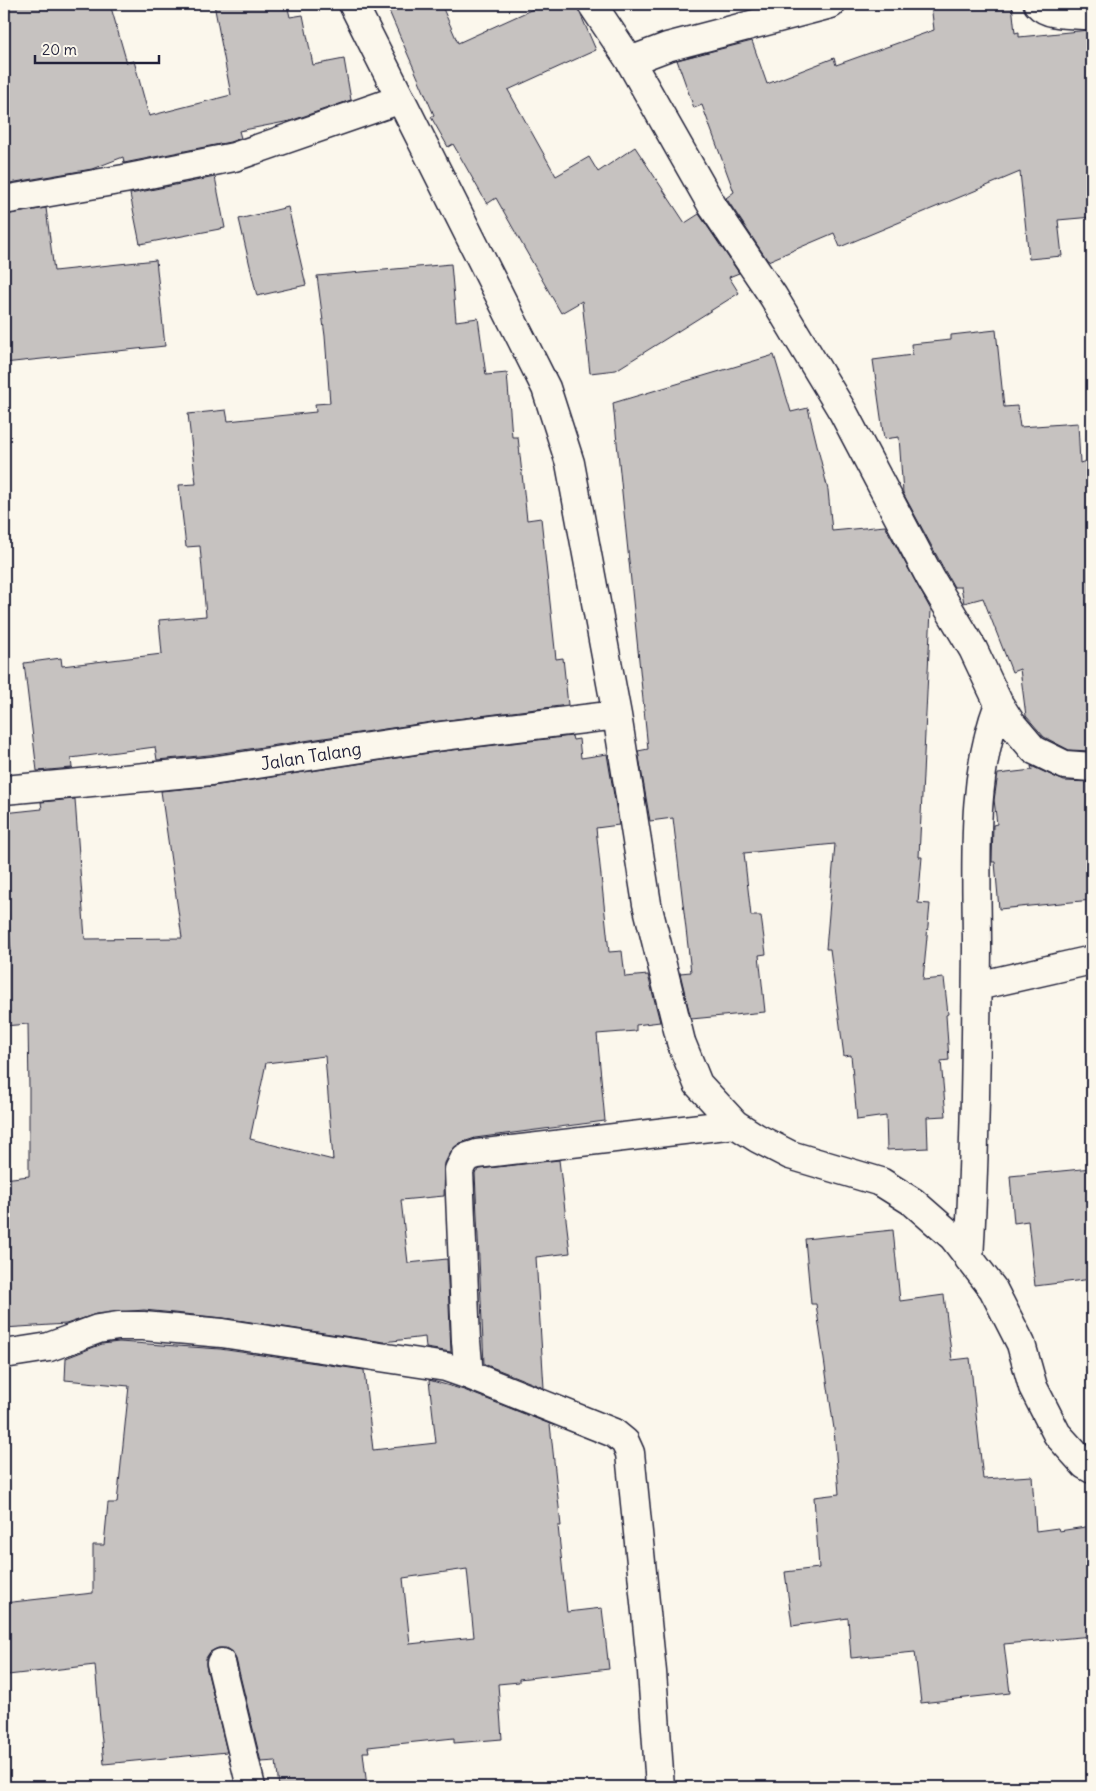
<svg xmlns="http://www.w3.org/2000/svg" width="1096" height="1791" font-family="Delius,sans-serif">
<rect width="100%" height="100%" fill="#fbf7ec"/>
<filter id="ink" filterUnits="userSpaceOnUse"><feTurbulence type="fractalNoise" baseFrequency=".02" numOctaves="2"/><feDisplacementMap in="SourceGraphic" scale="10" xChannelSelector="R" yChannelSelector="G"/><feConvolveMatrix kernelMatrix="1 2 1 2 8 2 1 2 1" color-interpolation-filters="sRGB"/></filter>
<g filter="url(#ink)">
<path fill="#c6c2c0" stroke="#22223b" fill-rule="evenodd" d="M 4,4 L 110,4 L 127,63 L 134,61 L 149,116 L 231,95 L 214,4 L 287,4 L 290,17 L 303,15 L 313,65 L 344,59 L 351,100 L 290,121 L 239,131 L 241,138 L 230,142 L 124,163 L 123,157 L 92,169 L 4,184 Z
M 386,4 L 441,4 L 458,43 L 544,4 L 576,4 L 596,50 L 508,90 L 556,176 L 589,157 L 598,172 L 635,147 L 685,223 L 699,214 L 739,273 L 729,277 L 739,293 L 616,370 L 590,373 L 582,301 L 561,313 L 496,198 L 487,204 L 453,144 L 448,147 L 431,117 L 434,115 Z
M 931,4 L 1012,4 L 1015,33 L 1019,32 L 1019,37 L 1089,30 L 1092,63 L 1092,217 L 1058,220 L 1062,256 L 1029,259 L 1020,172 L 840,247 L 834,233 L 768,261 L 726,198 L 734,192 L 702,105 L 694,108 L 677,60 L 752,41 L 767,84 L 834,58 L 836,65 L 934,30 Z
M 215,177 L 225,228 L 140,244 L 130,194 Z
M 288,207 L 306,285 L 257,296 L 239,219 Z
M 46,208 L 54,271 L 156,260 L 165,346 L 4,363 L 4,215 Z
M 451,264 L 456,321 L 478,318 L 486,375 L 507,373 L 512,437 L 518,437 L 527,520 L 541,518 L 556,659 L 563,658 L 568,705 L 432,722 L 209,755 L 157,760 L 155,747 L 71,758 L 72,768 L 37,771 L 24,663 L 61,658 L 62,666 L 162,654 L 159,620 L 206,616 L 200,546 L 186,547 L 179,485 L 196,484 L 188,414 L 226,410 L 228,421 L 316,412 L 315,404 L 330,403 L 325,336 L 317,276 Z
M 996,330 L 1004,407 L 1017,406 L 1020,427 L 1078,423 L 1080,463 L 1092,459 L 1092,751 L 1069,750 L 1044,737 L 1026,716 L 1020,669 L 1012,672 L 983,598 L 964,603 L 961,587 L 954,587 L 945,571 L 903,493 L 899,437 L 884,439 L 873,360 L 912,355 L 911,344 L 951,340 L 951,335 Z
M 774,355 L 791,412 L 808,408 L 828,490 L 832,531 L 885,526 L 931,610 L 919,857 L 922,857 L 918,903 L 930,904 L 923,980 L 944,978 L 948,1014 L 946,1015 L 949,1060 L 941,1061 L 946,1116 L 927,1117 L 928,1148 L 887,1150 L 886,1116 L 857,1120 L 851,1055 L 844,1056 L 830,949 L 826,949 L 835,844 L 744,853 L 751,916 L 761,916 L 766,954 L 759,955 L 765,1012 L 691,1019 L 680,973 L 691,972 L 673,818 L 650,821 L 638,751 L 648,749 L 613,403 Z
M 572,736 L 573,740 L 579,739 L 581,758 L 607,754 L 619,825 L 596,828 L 609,952 L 622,951 L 625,977 L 648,975 L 660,1022 L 636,1025 L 636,1031 L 597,1034 L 605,1121 L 475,1138 L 460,1143 L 451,1151 L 445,1163 L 444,1196 L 401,1200 L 408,1263 L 447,1259 L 451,1352 L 426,1348 L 425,1337 L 384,1342 L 224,1318 L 144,1310 L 96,1314 L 66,1324 L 4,1328 L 4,1179 L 29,1176 L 29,1089 L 28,1024 L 4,1026 L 4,952 L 11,951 L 4,872 L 4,813 L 42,809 L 41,802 L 75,799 L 85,939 L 182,938 L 161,791 L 213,786 L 436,752 ZM 325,1056 L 333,1160 L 250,1139 L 266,1063 Z
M 1031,766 L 1064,781 L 1092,782 L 1092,900 L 999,909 L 995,862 L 992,862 L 993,825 L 997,824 L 994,800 L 998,774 L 1032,770 Z
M 559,1160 L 570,1253 L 536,1257 L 544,1388 L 484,1364 L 475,1173 L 480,1169 Z
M 1092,1168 L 1092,1279 L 1035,1286 L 1028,1221 L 1014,1223 L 1010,1176 Z
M 893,1230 L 900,1301 L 944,1295 L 952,1360 L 970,1358 L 983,1479 L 1032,1476 L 1036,1531 L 1058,1528 L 1059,1531 L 1092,1526 L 1092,1585 L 1089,1586 L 1092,1636 L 1004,1644 L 1010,1693 L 921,1703 L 915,1652 L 851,1658 L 848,1618 L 792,1626 L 785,1572 L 819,1568 L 814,1497 L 839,1494 L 834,1429 L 816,1304 L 811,1304 L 805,1239 Z
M 119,1342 L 220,1349 L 364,1370 L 373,1450 L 436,1443 L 429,1380 L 464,1390 L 550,1424 L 561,1526 L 558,1526 L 567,1612 L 602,1608 L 609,1669 L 519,1679 L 519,1682 L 498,1684 L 502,1739 L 454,1743 L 454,1738 L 368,1747 L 369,1752 L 363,1752 L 367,1787 L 279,1787 L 276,1761 L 261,1762 L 236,1659 L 232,1652 L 226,1648 L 218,1648 L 210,1652 L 206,1658 L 206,1666 L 227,1752 L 104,1764 L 95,1665 L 8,1675 L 4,1638 L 4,1603 L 93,1593 L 93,1545 L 104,1545 L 108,1503 L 117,1503 L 129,1386 L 65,1380 L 66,1358 L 102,1344 ZM 467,1569 L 474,1637 L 410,1644 L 403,1578 Z"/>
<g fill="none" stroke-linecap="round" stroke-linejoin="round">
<g stroke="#22223b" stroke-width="31">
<path id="minor" d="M 353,4 L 546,388 L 570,463 L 617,715 L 647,904 L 681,1042 L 698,1084 L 735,1124 L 757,1138 L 790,1155 L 881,1182 L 913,1202 L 953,1237 L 993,1289 L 1021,1344 L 1033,1387 L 1057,1434 L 1085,1465 L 1092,1469
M 592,4 L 630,61 L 713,207 L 773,296 L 843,412 L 931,579 L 973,649 L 999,704 L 1011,723 L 1034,750 L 1065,765 L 1092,767
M 1038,4 C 1048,16 1073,14 1088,15
M 630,61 L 667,47 L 831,4
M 4,200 L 124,179 L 234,157 L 401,99
M 4,790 L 211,771 L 434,737 L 617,715
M 977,986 L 1092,960
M 969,1259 C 975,1155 976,1052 977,948 C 977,867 970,780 999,704
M 4,1354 L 49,1347 L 98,1329 L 118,1326 L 143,1326 L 222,1333 L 446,1367 L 469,1375 L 466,1341 L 459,1170 L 465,1158 L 477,1154 L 735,1124
M 469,1375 L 614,1433 L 625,1442 L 630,1453 L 652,1672 L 660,1787
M 221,1663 L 251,1787"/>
</g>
<use href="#minor" stroke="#fbf7ec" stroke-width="28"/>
</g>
</g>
<g text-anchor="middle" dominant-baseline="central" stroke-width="5" stroke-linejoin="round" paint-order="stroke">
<g font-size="18" fill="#22223b" stroke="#fbf7ec">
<text transform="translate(311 756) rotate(-9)">Jalan Talang</text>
</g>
</g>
<rect width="1096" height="1791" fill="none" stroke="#fbf7ec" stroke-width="20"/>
<rect x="10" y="10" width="1076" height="1771" fill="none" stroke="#22223b" stroke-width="2" filter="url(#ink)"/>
<path d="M35 55v8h124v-8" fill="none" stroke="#22223b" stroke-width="2.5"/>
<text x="42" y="55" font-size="15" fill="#22223b" stroke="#fbf7ec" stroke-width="4" paint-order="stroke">20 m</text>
</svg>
